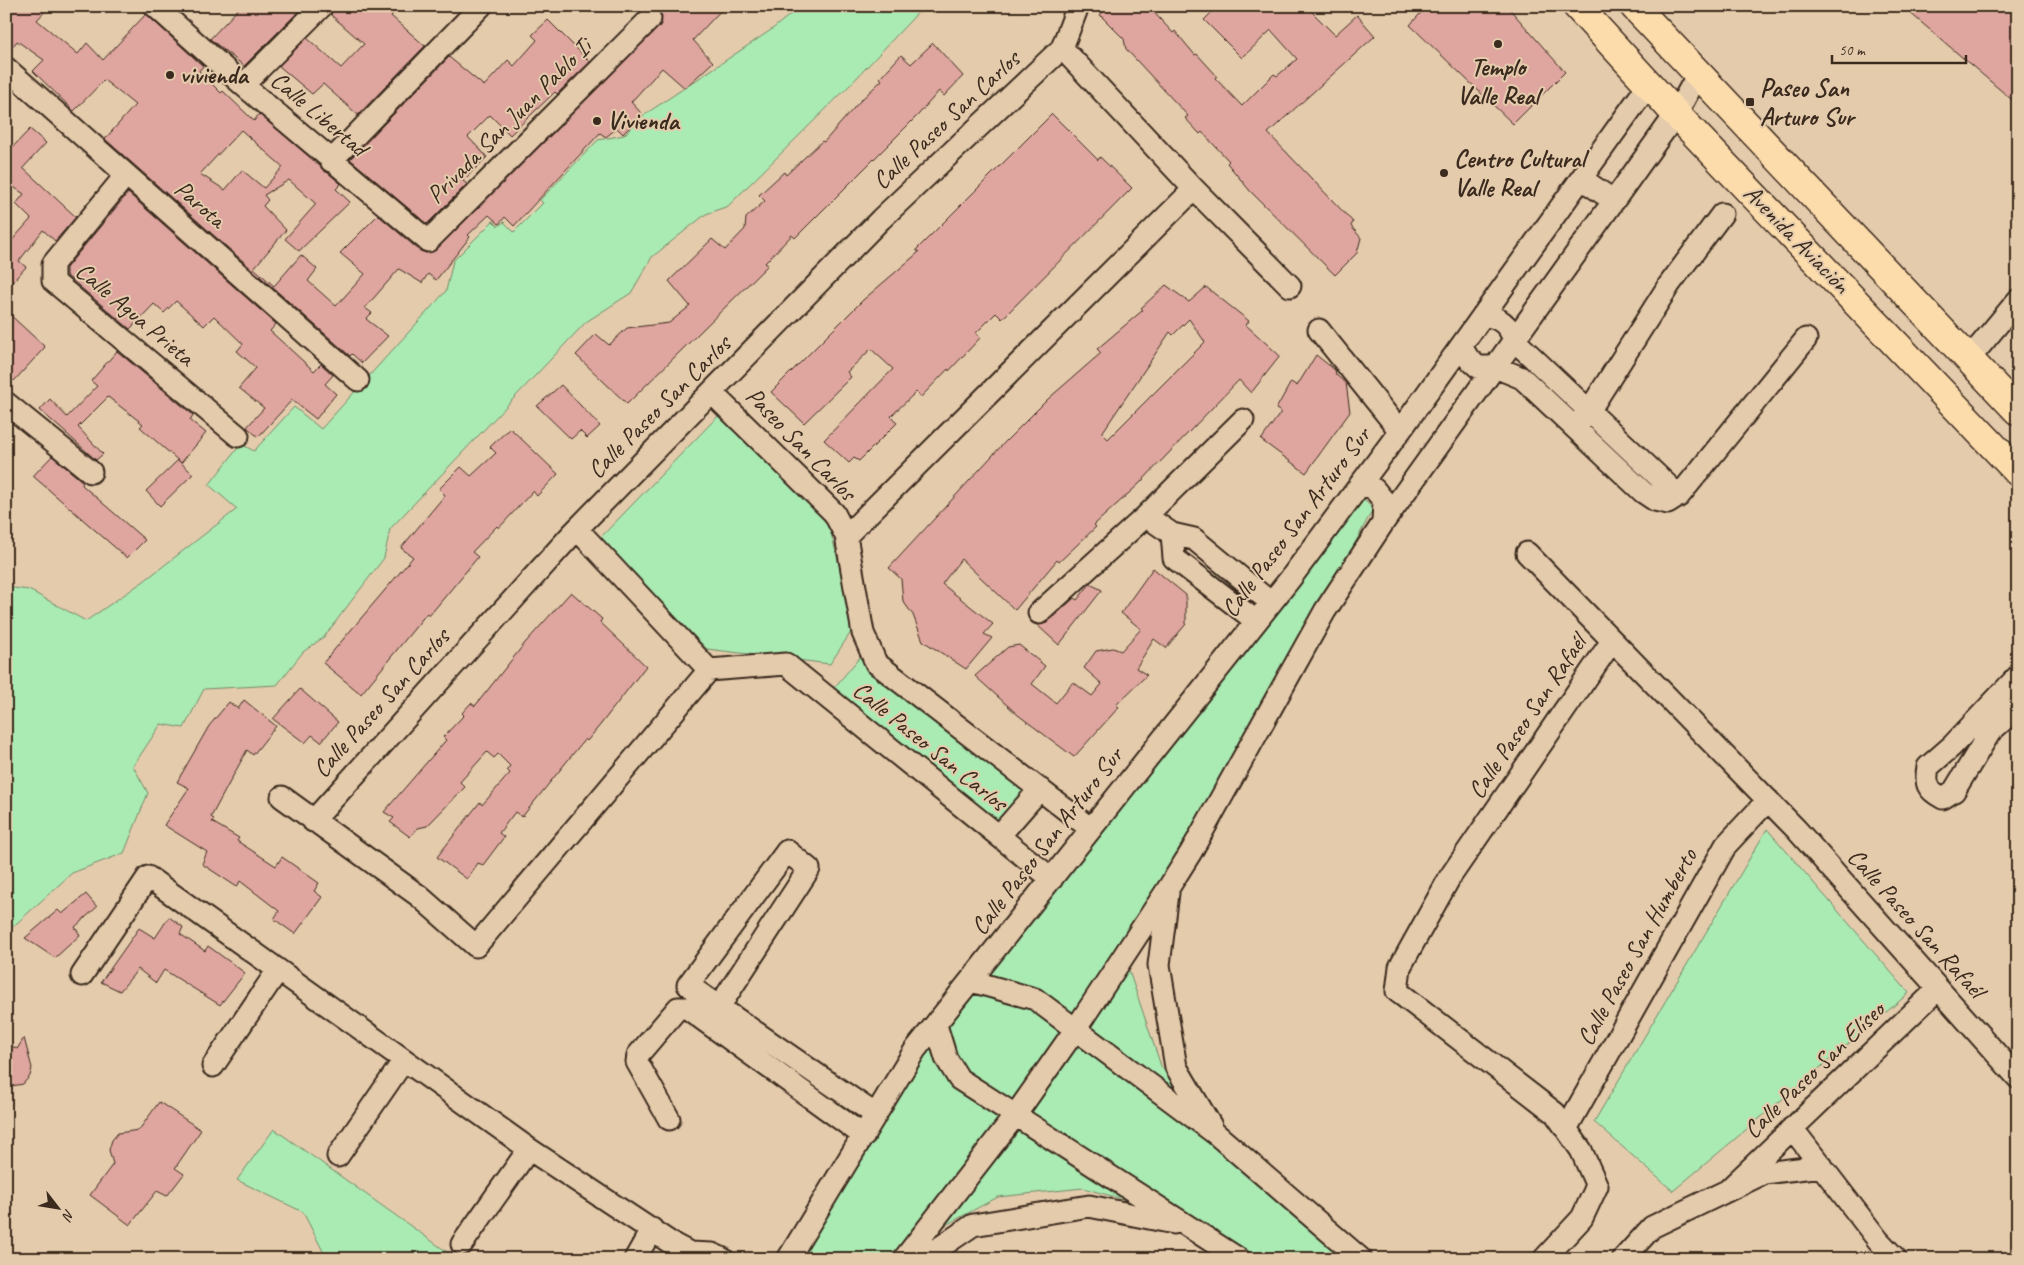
<svg xmlns="http://www.w3.org/2000/svg" width="2024" height="1265" font-family="Caveat,sans-serif">
<rect width="100%" height="100%" fill="#e4cbac"/>
<filter id="ink" filterUnits="userSpaceOnUse"><feTurbulence type="fractalNoise" baseFrequency=".02" numOctaves="2"/><feDisplacementMap in="SourceGraphic" scale="10" xChannelSelector="R" yChannelSelector="G"/><feConvolveMatrix kernelMatrix="1 2 1 2 8 2 1 2 1" color-interpolation-filters="sRGB"/></filter>
<g filter="url(#ink)">
<path fill="#aaeab3" stroke="#728a68" d="M 801,6 L 924,6 L 850,85 L 728,206 L 706,214 L 652,257 L 631,293 L 586,322 L 390,529 L 384,558 L 324,637 L 303,652 L 277,685 L 204,689 L 184,728 L 161,724 L 133,766 L 148,793 L 124,853 L 72,873 L 6,933 L 6,587 L 29,590 L 86,621 L 144,581 L 237,509 L 209,485 L 241,444 L 254,451 L 294,407 L 321,429 L 446,291 L 453,261 L 493,221 L 498,226 L 504,222 L 514,232 L 543,203 L 540,200 L 598,140 L 624,135 L 644,115 L 771,30 Z
M 720,414 L 825,510 L 855,626 L 830,664 L 707,649 L 599,539 Z
M 1359,493 L 1373,509 L 1314,620 L 1122,950 L 1161,1066 L 1216,1142 L 1354,1259 L 1248,1259 L 1180,1215 L 1083,1188 L 998,1197 L 882,1259 L 793,1259 L 882,1116 L 945,1027 Z
M 867,649 L 1036,791 L 1000,832 L 833,689 Z
M 1767,829 L 1909,993 L 1673,1191 L 1594,1122 Z
M 274,1129 L 457,1259 L 327,1259 L 303,1212 L 237,1180 Z"/>
<path fill="#dfa59f" stroke="#3b2a1e" fill-rule="evenodd" d="M 6,6 L 50,6 L 37,20 L 78,54 L 87,43 L 103,60 L 146,14 L 203,66 L 199,71 L 221,93 L 223,91 L 254,121 L 259,114 L 341,184 L 336,189 L 350,202 L 299,251 L 285,239 L 316,204 L 289,180 L 264,195 L 268,200 L 263,206 L 286,230 L 254,268 L 274,286 L 301,255 L 317,269 L 308,281 L 336,306 L 365,274 L 340,253 L 378,215 L 420,251 L 426,253 L 436,250 L 659,27 L 662,16 L 658,10 L 647,7 L 638,13 L 630,6 L 725,6 L 693,40 L 713,62 L 685,88 L 662,68 L 631,102 L 642,114 L 623,134 L 617,128 L 606,137 L 600,133 L 514,226 L 505,217 L 499,224 L 489,215 L 468,235 L 470,237 L 436,280 L 428,274 L 422,283 L 399,269 L 365,308 L 372,313 L 366,319 L 388,336 L 362,363 L 352,354 L 350,356 L 105,139 L 135,105 L 104,80 L 74,111 L 33,71 L 44,60 L 17,41 L 6,55 ZM 241,130 L 283,167 L 264,188 L 242,170 L 225,190 L 200,174 Z
M 241,6 L 304,6 L 244,66 L 210,39 Z
M 334,6 L 401,6 L 391,16 L 425,46 L 358,115 L 323,84 L 312,94 L 279,66 L 307,38 L 341,68 L 364,44 L 331,15 Z
M 1109,6 L 1148,6 L 1173,33 L 1175,31 L 1195,55 L 1197,54 L 1217,76 L 1215,78 L 1242,106 L 1274,74 L 1277,76 L 1297,59 L 1271,30 L 1242,58 L 1204,20 L 1218,6 L 1306,6 L 1335,35 L 1357,15 L 1375,36 L 1268,133 L 1353,222 L 1351,226 L 1361,238 L 1357,253 L 1335,275 L 1250,191 L 1227,163 L 1229,161 L 1202,132 L 1200,134 L 1185,118 L 1188,116 L 1126,49 L 1124,39 L 1100,15 Z
M 1427,6 L 1507,6 L 1565,72 L 1513,124 L 1410,25 Z
M 1902,6 L 2018,6 L 2018,105 Z
M 548,20 L 590,62 L 557,94 L 555,92 L 510,135 L 490,115 L 468,137 L 487,157 L 463,181 L 467,184 L 427,224 L 350,159 L 449,57 L 484,86 L 508,60 L 514,66 L 537,40 L 532,35 Z
M 933,43 L 963,76 L 944,96 L 939,91 L 918,115 L 795,238 L 792,235 L 765,263 L 768,265 L 627,404 L 576,355 L 596,334 L 609,345 L 627,328 L 669,323 L 690,306 L 669,281 L 712,239 L 725,250 L 745,229 L 746,218 L 749,215 L 765,201 L 759,195 L 784,172 L 786,175 L 822,141 L 824,142 L 860,101 L 882,80 L 880,78 L 901,55 L 911,64 Z
M 1052,114 L 1098,160 L 1100,157 L 1132,188 L 1002,319 L 996,313 L 976,333 L 980,338 L 949,371 L 948,369 L 921,397 L 916,392 L 891,416 L 897,423 L 859,461 L 854,458 L 849,463 L 824,440 L 893,369 L 871,349 L 847,372 L 851,377 L 804,423 L 771,392 L 863,300 L 919,252 L 916,250 Z
M 30,129 L 46,143 L 23,168 L 76,217 L 55,241 L 43,230 L 19,261 L 26,267 L 6,289 L 6,247 L 31,219 L 16,204 L 24,194 L 6,182 L 6,154 Z
M 128,193 L 276,324 L 270,331 L 314,371 L 321,364 L 333,375 L 325,384 L 336,394 L 316,419 L 292,400 L 258,437 L 247,427 L 264,408 L 239,388 L 256,368 L 237,351 L 243,344 L 214,316 L 204,326 L 176,301 L 164,313 L 154,304 L 130,329 L 66,275 L 66,268 Z
M 1166,285 L 1189,302 L 1206,287 L 1249,321 L 1246,325 L 1280,356 L 1251,393 L 1239,380 L 1139,484 L 1094,525 L 1096,527 L 1059,562 L 1057,560 L 1015,610 L 961,559 L 942,584 L 993,624 L 984,634 L 992,638 L 966,669 L 923,641 L 913,615 L 903,601 L 901,579 L 889,568 L 1004,443 L 1048,399 L 1101,353 L 1097,349 L 1143,310 L 1141,308 ZM 1189,319 L 1205,342 L 1108,439 L 1102,433 L 1170,332 L 1173,335 Z
M 6,311 L 45,347 L 14,381 L 6,374 Z
M 117,351 L 193,415 L 190,420 L 206,433 L 181,463 L 140,427 L 143,424 L 108,397 L 78,427 L 103,454 L 96,460 L 40,410 L 50,399 L 67,417 L 97,386 L 91,381 Z
M 1316,355 L 1335,370 L 1336,375 L 1346,383 L 1350,412 L 1306,473 L 1261,440 L 1281,412 L 1276,409 L 1291,382 L 1297,386 Z
M 561,385 L 600,426 L 587,438 L 580,431 L 571,439 L 537,406 Z
M 510,428 L 558,474 L 537,496 L 533,491 L 499,528 L 497,526 L 472,552 L 478,557 L 429,616 L 427,613 L 361,694 L 323,663 L 413,557 L 401,548 L 445,495 L 439,489 L 461,467 L 471,476 L 496,453 L 490,447 Z
M 52,456 L 83,482 L 82,485 L 145,540 L 127,558 L 33,476 Z
M 178,460 L 193,474 L 160,506 L 146,491 Z
M 1153,568 L 1186,595 L 1186,624 L 1166,648 L 1154,639 L 1136,668 L 1147,675 L 1116,705 L 1119,707 L 1074,757 L 1018,715 L 975,676 L 1008,647 L 1019,645 L 1045,666 L 1032,684 L 1056,703 L 1073,682 L 1092,696 L 1102,684 L 1084,668 L 1096,651 L 1113,648 L 1121,651 L 1141,629 L 1121,613 Z
M 1090,584 L 1102,590 L 1059,645 L 1037,625 L 1047,623 L 1074,598 L 1077,600 Z
M 571,592 L 602,619 L 600,622 L 646,666 L 601,724 L 587,741 L 585,739 L 522,817 L 515,812 L 499,833 L 504,837 L 483,865 L 478,863 L 467,879 L 437,857 L 480,802 L 482,805 L 510,773 L 507,770 L 510,766 L 498,754 L 494,758 L 487,752 L 460,782 L 465,787 L 427,826 L 418,828 L 410,837 L 390,822 L 394,818 L 384,812 L 446,740 L 443,737 L 464,715 L 462,713 L 471,703 L 475,706 L 525,643 Z
M 300,689 L 338,722 L 321,742 L 312,735 L 305,743 L 273,719 Z
M 244,700 L 276,726 L 253,755 L 247,750 L 211,817 L 214,819 L 212,822 L 239,838 L 237,841 L 276,866 L 282,857 L 319,883 L 314,891 L 322,897 L 295,934 L 274,919 L 279,911 L 240,881 L 237,887 L 202,864 L 207,852 L 164,825 L 189,788 L 177,782 L 209,726 L 229,702 L 238,709 Z
M 86,894 L 97,907 L 75,927 L 80,935 L 55,958 L 25,938 L 58,910 L 62,914 Z
M 169,917 L 183,927 L 180,934 L 205,951 L 208,946 L 245,973 L 220,1005 L 164,970 L 156,983 L 138,969 L 120,991 L 101,982 L 139,928 L 155,938 Z
M 24,1038 L 32,1068 L 30,1076 L 23,1084 L 6,1087 L 6,1052 L 12,1046 L 17,1049 Z
M 159,1102 L 201,1130 L 175,1168 L 184,1174 L 167,1196 L 157,1191 L 130,1225 L 90,1195 L 113,1164 L 109,1150 L 112,1140 L 118,1133 L 139,1130 Z"/>
<g fill="none" stroke-linecap="round" stroke-linejoin="round">
<g stroke="#3b2a1e" stroke-width="25">
<path id="minor" d="M 155,6 L 243,85 L 428,241 L 650,19
M 1062,48 L 1194,189 L 1290,286
M 6,68 L 358,380
M 243,85 L 322,6
M 331,161 L 481,6
M 126,175 L 53,264 L 53,281 L 238,436
M 1582,179 L 1614,201
M 1483,315 C 1500,317 1509,325 1514,340 L 1679,496
M 1319,330 L 1400,431
M 1461,346 L 1468,358 L 1478,367 L 1495,367 L 1522,378 L 1643,492 L 1655,500 L 1668,503 L 1679,496 L 1806,339
M 1969,359 L 2018,300
M 712,393 L 834,513 L 846,536 L 863,633 L 876,663 L 1091,829
M 6,403 L 91,472
M 1580,422 L 1589,411 L 1669,285 L 1722,214
M 1361,483 L 1374,489 L 1384,501 L 1383,523
M 1146,516 L 1172,534 L 1194,539 L 1270,602
M 577,529 L 709,670
M 1172,534 L 1174,558 L 1256,621
M 846,536 L 1194,189
M 1527,553 L 1796,829 L 2018,1078
M 1039,613 L 1146,516 L 1243,420
M 2018,676 L 1952,746 L 1928,767 C 1925,784 1927,790 1943,798 L 1954,791 L 1990,732 L 2018,707
M 282,797 L 419,896 L 476,946 L 709,670 L 786,664 L 1052,879
M 313,821 L 574,532 L 881,219 L 1062,48 L 1078,6
M 999,836 L 1040,789
M 1168,893 L 1159,965 L 1176,1067 L 1211,1126
M 82,975 L 148,877 L 529,1149 L 671,1243 L 690,1253 L 712,1254 L 723,1259
M 971,981 L 1035,999 L 1216,1134 L 1361,1259
M 719,1007 L 809,869 L 787,851 L 688,985 C 750,1029 813,1072 876,1115
M 936,1025 L 946,1058 L 959,1079 L 1239,1259
M 213,1066 L 278,970
M 669,1119 L 637,1062 L 638,1055 L 678,1008 L 687,1008 L 864,1136
M 1792,1128 L 1878,1240 L 1896,1259
M 1566,1129 L 1726,845 L 1768,800
M 338,1156 L 404,1060
M 1727,1191 L 1938,989
M 462,1244 L 529,1149
M 635,1259 L 652,1229
M 788,1259 L 915,1050 L 1290,579 L 1400,431 L 1649,84
M 904,1259 L 1014,1117 L 1075,1030 L 1169,887 L 1191,852 L 1325,611 L 1383,523 L 1676,114 L 1698,74
M 923,1259 L 973,1225 L 1089,1206 L 1174,1223
M 1544,1259 L 1582,1218 L 1597,1186 L 1581,1150 L 1555,1113 L 1397,991 L 1400,967 L 1450,877 L 1612,641
M 1623,1259 L 1652,1227 L 1764,1173 L 1822,1166"/>
</g>
<g stroke="#3b2a1e" stroke-width="31">
<path id="major" d="M 1577,6 L 1676,114 L 2018,472
M 1634,6 L 2018,411"/>
</g>
<use href="#minor" stroke="#e4cbac" stroke-width="21"/>
<use href="#major" stroke="#fddcac" stroke-width="28"/>
</g>
</g>
<g fill="#3b2a1e" stroke="#e4cbac" stroke-width="2">
<circle cx="1498" cy="44" r="5"/>
<circle cx="170" cy="75" r="5"/>
<rect x="1745" y="97" width="10" height="10" rx="2.5"/>
<circle cx="597" cy="121" r="5"/>
<circle cx="1444" cy="173" r="5"/>
</g>
<g text-anchor="middle" dominant-baseline="central" stroke-width="4" stroke-linejoin="round" paint-order="stroke">
<g font-size="25" font-weight="bold" fill="#3b2a1e" stroke="#e4cbac" text-anchor="start">
<text x="1498" y="67" text-anchor="middle">Templo<tspan x="1498" dy="29">Valle Real</tspan></text>
<text x="180" y="75">vivienda</text>
<text x="1760" y="88">Paseo San<tspan x="1760" dy="29">Arturo Sur</tspan></text>
<text x="607" y="121">Vivienda</text>
<text x="1454" y="159">Centro Cultural<tspan x="1454" dy="29">Valle Real</tspan></text>
</g>
<g font-size="25" fill="#3b2a1e" stroke="#e4cbac">
<text transform="translate(319 114) rotate(40)">Calle Libertad</text>
<text transform="translate(946 120) rotate(-43)">Calle Paseo San Carlos</text>
<text transform="translate(509 121) rotate(-45)">Privada San Juan Pablo Ii</text>
<text transform="translate(200 204) rotate(41)">Parota</text>
<text transform="translate(1797 239) rotate(46)">Avenida Aviación</text>
<text transform="translate(135 314) rotate(40)">Calle Agua Prieta</text>
<text transform="translate(659 407) rotate(-45)">Calle Paseo San Carlos</text>
<text transform="translate(801 444) rotate(46)">Paseo San Carlos</text>
<text transform="translate(1296 522) rotate(-53)">Calle Paseo San Arturo Sur</text>
<text transform="translate(381 703) rotate(-48)">Calle Paseo San Carlos</text>
<text transform="translate(1527 717) rotate(-56)">Calle Paseo San Rafaél</text>
<text transform="translate(930 746) rotate(39)">Calle Paseo San Carlos</text>
<text transform="translate(1047 841) rotate(-52)">Calle Paseo San Arturo Sur</text>
<text transform="translate(1916 923) rotate(48)">Calle Paseo San Rafaél</text>
<text transform="translate(1637 947) rotate(-61)">Calle Paseo San Humberto</text>
<text transform="translate(1814 1070) rotate(-44)">Calle Paseo San Elíseo</text>
</g>
</g>
<rect width="2024" height="1265" fill="none" stroke="#e4cbac" stroke-width="25"/>
<rect x="12" y="12" width="1999" height="1240" fill="none" stroke="#3b2a1e" stroke-width="2" filter="url(#ink)"/>
<g transform="translate(58 1208) rotate(121)" stroke="#e4cbac" stroke-width="4" paint-order="stroke">
<path d="M0-4L9 19L0 12L-9 19Z" fill="#3b2a1e"/>
<text y="-8" font-size="14" font-weight="bold" text-anchor="middle" fill="#3b2a1e">N</text>
</g>
<path d="M1832 55v8h134v-8" fill="none" stroke="#3b2a1e" stroke-width="2.5"/>
<text x="1839" y="55" font-size="15" fill="#3b2a1e" stroke="#e4cbac" stroke-width="4" paint-order="stroke">50 m</text>
</svg>
